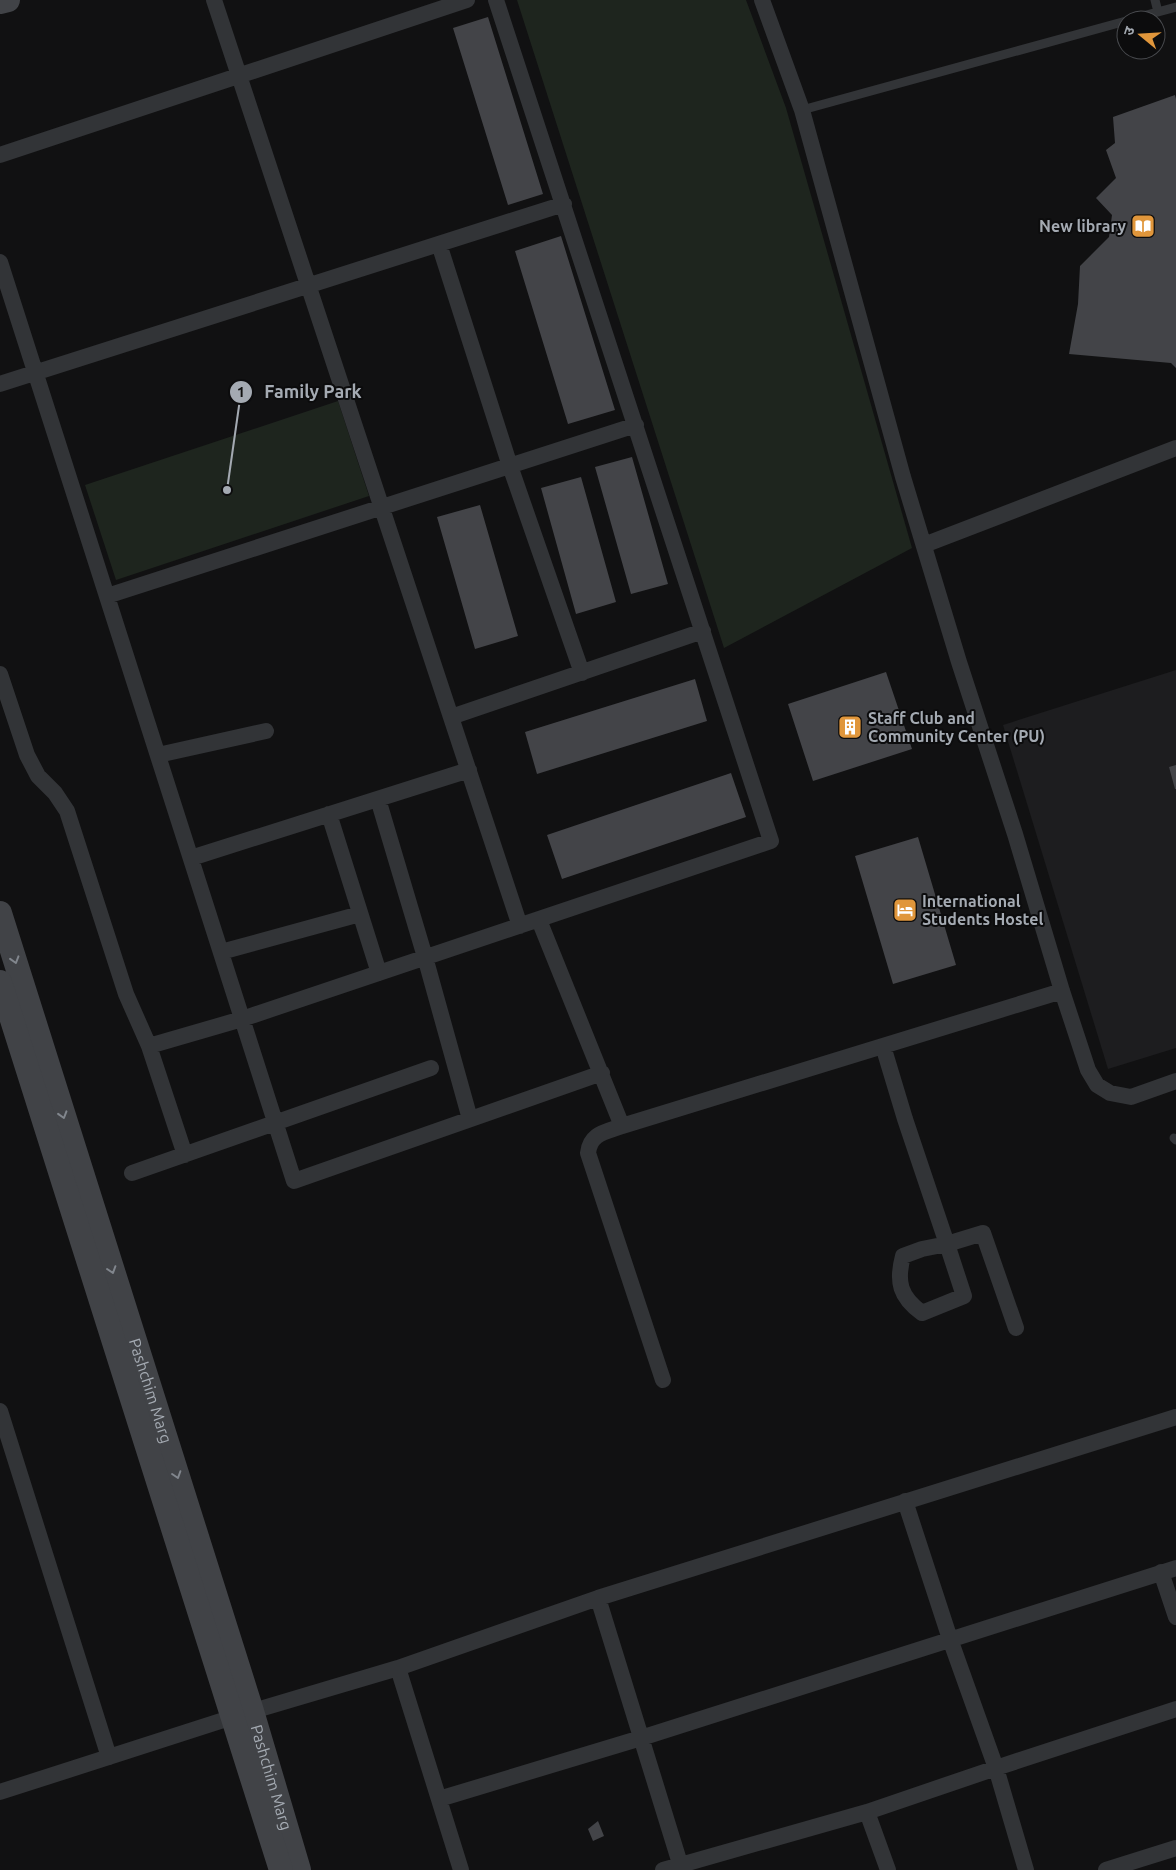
<svg xmlns="http://www.w3.org/2000/svg" width="1176" height="1870" font-family="Ubuntu,'Noto Sans Devanagari',sans-serif">
<rect width="100%" height="100%" fill="#111112"/>
<path fill="#1d1d1f" d="M 1176,670 L 1176,1048 L 1108,1069 L 1003,725 Z"/>
<path fill="#1e251e" d="M 517,0 L 746,0 L 786,108 L 912,548 L 724,648 Z
M 338,401 L 369,496 L 116,580 L 85,485 Z"/>
<path fill="#434448" d="M 488,17 L 543,194 L 508,205 L 453,28 Z
M 1175,95 L 1176,99 L 1176,368 L 1171,363 L 1069,354 L 1078,304 L 1080,266 L 1109,237 L 1112,215 L 1096,198 L 1116,178 L 1106,150 L 1115,143 L 1113,117 Z
M 561,236 L 615,410 L 568,424 L 515,251 Z
M 632,457 L 668,584 L 631,594 L 595,467 Z
M 581,477 L 616,602 L 576,614 L 541,488 Z
M 480,505 L 518,636 L 475,649 L 437,517 Z
M 886,672 L 912,749 L 813,781 L 788,704 Z
M 695,679 L 707,721 L 537,774 L 525,732 Z
M 1176,765 L 1176,789 L 1175,789 L 1169,767 Z
M 731,773 L 746,817 L 562,879 L 547,835 Z
M 918,837 L 956,965 L 893,984 L 855,856 Z
M 598,1821 L 604,1836 L 593,1841 L 588,1829 Z"/>
<g fill="none" stroke-linecap="round" stroke-linejoin="round">
<path stroke="#323437" stroke-width="9" d="M 1155,0 L 1158,12
M 1128,20 L 1176,7
M 802,110 L 1126,21
M 1174,1138 L 1176,1140"/>
<path stroke="#323437" stroke-width="16" d="M 214,0 L 520,926
M 762,0 L 802,110 L 903,477 L 959,662 L 1015,834 L 1062,991 L 1088,1070 L 1097,1085 L 1110,1093 L 1131,1097 L 1176,1081
M 0,155 L 467,0
M 439,244 L 510,466 L 582,673
M 0,262 L 294,1181 L 602,1073
M 0,384 L 564,204
M 924,545 L 1176,448
M 107,596 L 636,425
M 0,674 L 27,755 L 38,776 L 55,793 L 67,811 L 126,994 L 149,1046 L 185,1155
M 451,717 L 703,631
M 158,755 L 266,731
M 378,799 L 425,957 L 470,1119
M 329,814 L 379,973
M 191,858 L 469,770
M 539,920 L 622,1126 L 1062,991
M 221,952 L 360,914
M 149,1046 L 242,1019 L 771,841 L 496,0
M 883,1046 L 905,1119 L 947,1244 L 983,1233 L 1016,1328
M 622,1126 C 606,1132 590,1133 588,1153 L 663,1380
M 132,1173 L 431,1068
M 947,1244 L 964,1296 L 922,1313 C 900,1297 896,1282 903,1256 L 922,1249 Z
M 0,1411 L 109,1757
M 905,1501 L 950,1639 L 996,1768 L 1026,1870
M 1161,1572 L 1176,1617
M 598,1598 L 682,1870
M 398,1668 L 461,1870
M 0,1792 L 233,1717 L 398,1668 L 598,1598 L 1176,1417
M 439,1799 L 641,1738 L 1176,1568
M 867,1812 L 888,1870
M 663,1870 L 867,1812 L 996,1768 L 1176,1709
M 1106,1870 L 1176,1848"/>
<g stroke="#414347" stroke-width="24">
<path d="M 0,2 L 8,0"/>
<path id="s1" d="M 0,913 L 252,1711 L 299,1870"/>
<path d="M 0,982 L 281,1870"/>
</g>
</g>
<defs><path id="oneway-chevron" d="M-2-3.5L2.5 0L-2 3.5" fill="none" stroke-width="1.6" stroke-linecap="round" stroke-linejoin="round" transform="scale(1.25)"/></defs>
<g stroke="#81868d">
<use href="#oneway-chevron" transform="translate(15 960) rotate(73)"/>
<use href="#oneway-chevron" transform="translate(63 1115) rotate(73)"/>
<use href="#oneway-chevron" transform="translate(112 1270) rotate(72)"/>
<use href="#oneway-chevron" transform="translate(177 1475) rotate(72)"/>
</g>
<defs>
<g id="library-square" transform="scale(1.25)"><rect x="-9" y="-9" width="18" height="18" rx="4" fill="#e0963b" stroke="#0c0c0d"/><path d="M-6-4Q-3-5.5-.7-3.5V5Q-3 3-6 4ZM6-4Q3-5.5 .7-3.5V5Q3 3 6 4Z" fill="#fff"/></g>
<g id="building-square" transform="scale(1.25)"><rect x="-9" y="-9" width="18" height="18" rx="4" fill="#e0963b" stroke="#0c0c0d"/><path d="M-4-6H4V6H1V3H-1V6H-4ZM-2.5-4.3h1.7v1.8h-1.7ZM.8-4.3h1.7v1.8H.8ZM-2.5-1h1.7V.8h-1.7ZM.8-1h1.7V.8H.8Z" fill="#fff"/></g>
<g id="hotel-square" transform="scale(1.25)"><rect x="-9" y="-9" width="18" height="18" rx="4" fill="#e0963b" stroke="#0c0c0d"/><path d="M-6-4.5h1.5V1H6V5H4.5V3h-9V5H-6ZM-4 0a1.8 1.8 0 1 1 3.6 0ZM.5 0V-2.5h3Q6-2.5 6 0Z" fill="#fff"/></g>
</defs>
<g fill-rule="evenodd">
<use href="#library-square" x="1143" y="226"/>
<use href="#building-square" x="850" y="727"/>
<use href="#hotel-square" x="905" y="910"/>
</g>
<g text-anchor="middle" dominant-baseline="central" stroke-width="4" stroke-linejoin="round" paint-order="stroke">
<g font-size="16" font-weight="bold" fill="#a4aab2" stroke="#0c0c0d" text-anchor="start">
<text x="1126" y="226" text-anchor="end">New library</text>
<text x="868" y="718">Staff Club and<tspan x="868" dy="18">Community Center (PU)</tspan></text>
<text x="922" y="901">International<tspan x="922" dy="18">Students Hostel</tspan></text>
</g>
<g font-size="16" fill="#a4aab2" stroke="#0c0c0d">
<text stroke="none"><textPath href="#s1" startOffset="501">Pashchim Marg</textPath></text>
<text stroke="none"><textPath href="#s1" startOffset="906">Pashchim Marg</textPath></text>
</g>
</g>
<path fill="none" stroke="#a4aab2" stroke-width="2" d="M227 490L241 392"/>
<g fill="#a4aab2" stroke="#0c0c0d" stroke-width="2">
<circle cx="227" cy="490" r="5"/>
<circle cx="241" cy="392" r="12"/>
</g>
<g font-size="15" text-anchor="middle" font-weight="bold" fill="#111">
<text x="241" y="397">1</text>
</g>
<g font-size="18" text-anchor="middle" font-weight="bold" fill="#a4aab2" stroke="#0c0c0d" stroke-width="4" stroke-linejoin="round" paint-order="stroke">
<text x="313" y="398">Family Park</text>
</g>
<g transform="translate(1141 35) rotate(288)"><circle r="24" fill="#0c0c0d" stroke="#494b4f"/>
<path d="M0-4L9 19L0 12L-9 19Z" fill="#e0963b"/>
<text y="-8" font-size="14" font-weight="bold" text-anchor="middle" fill="#a4aab2">उ</text>
</g>
</svg>
